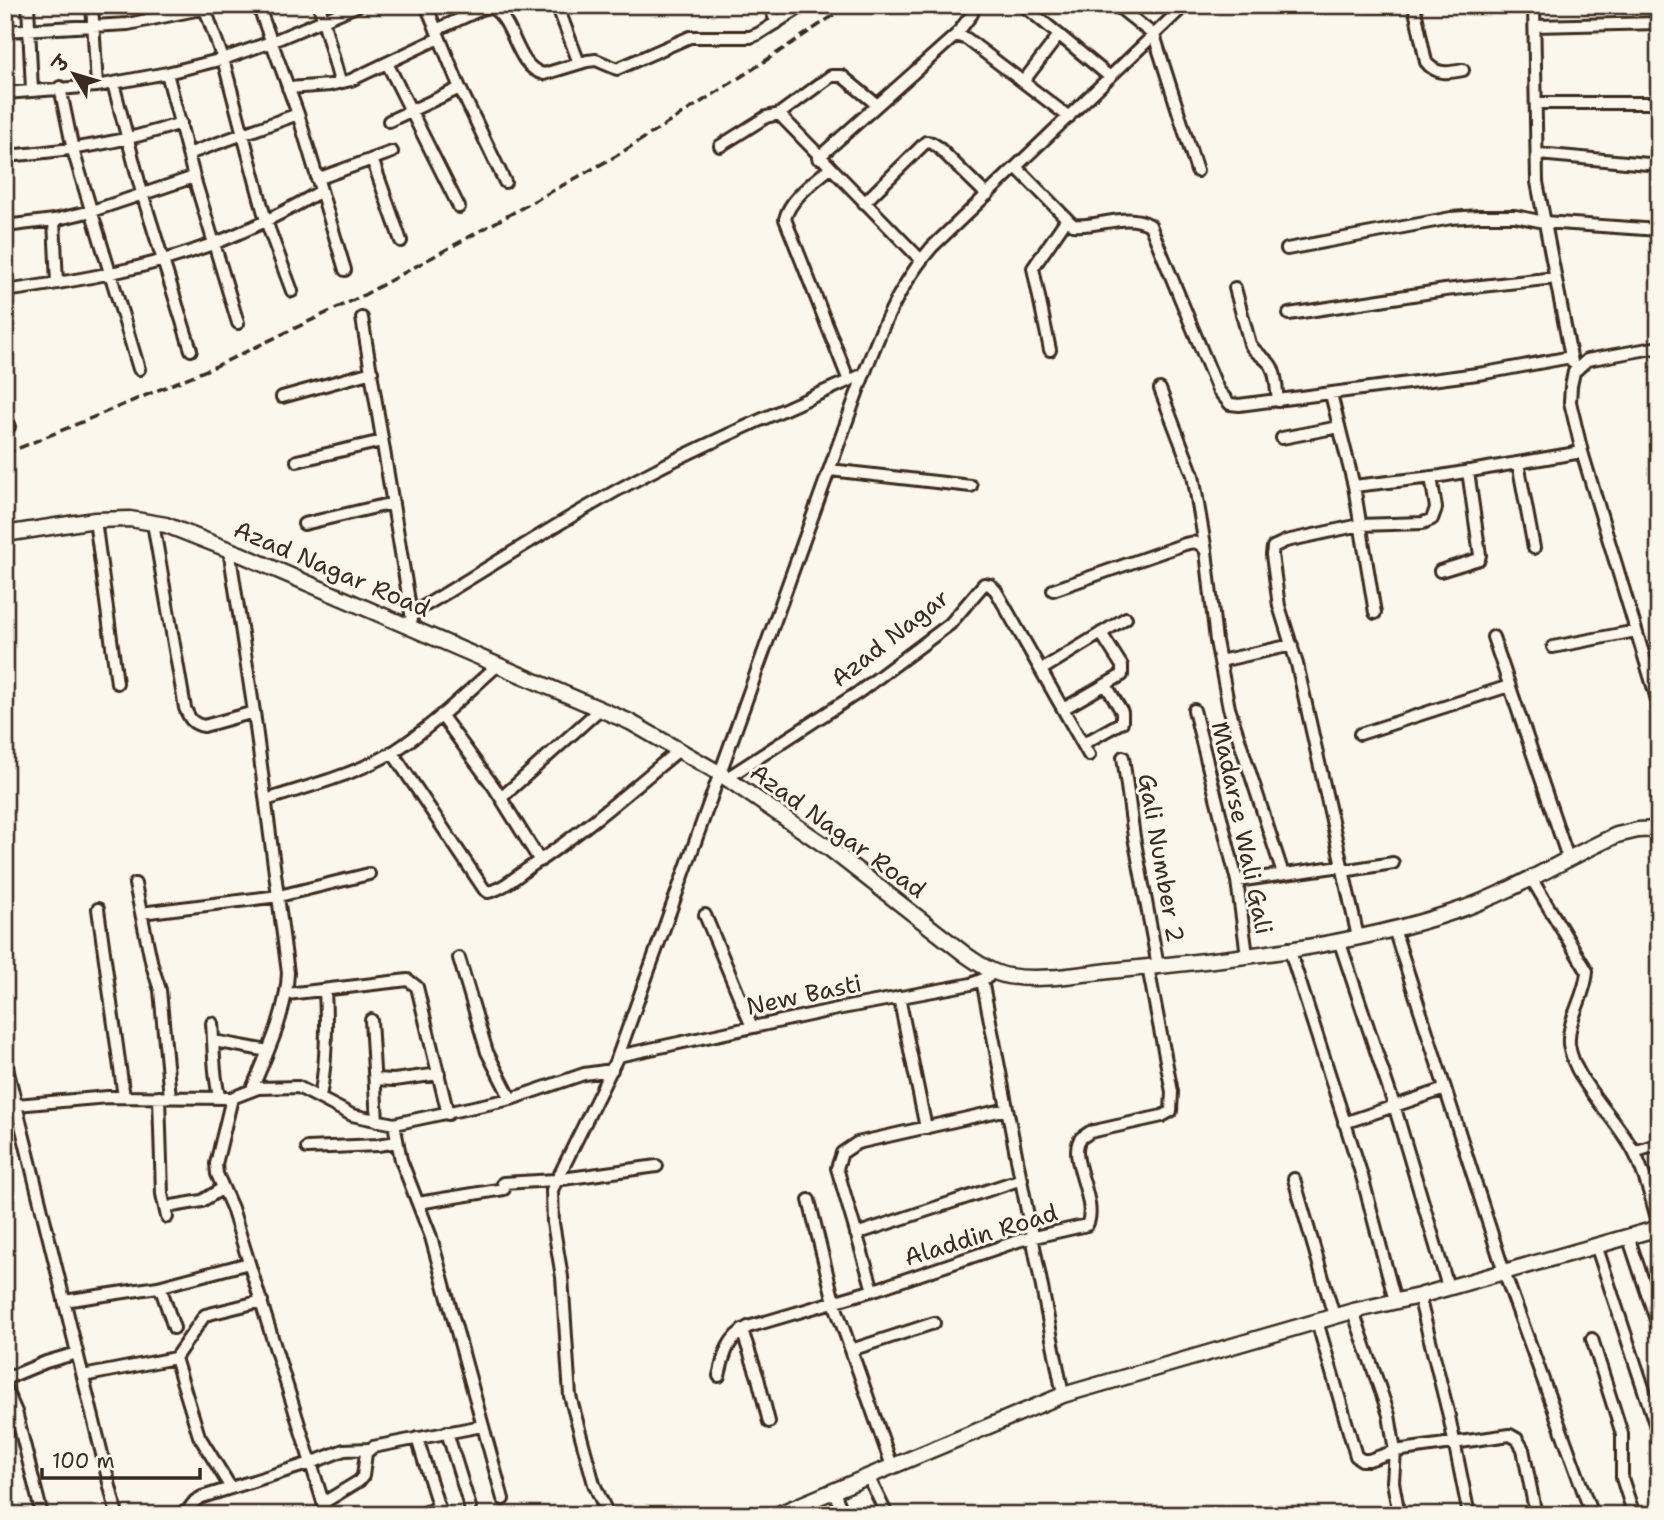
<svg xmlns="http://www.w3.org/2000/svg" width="1664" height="1520" font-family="'Shantell Sans','Playpen Sans Deva',sans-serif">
<rect width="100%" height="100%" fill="#fbf7ec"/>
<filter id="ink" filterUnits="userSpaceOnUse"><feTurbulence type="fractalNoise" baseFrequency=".0143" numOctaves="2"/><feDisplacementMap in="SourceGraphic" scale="14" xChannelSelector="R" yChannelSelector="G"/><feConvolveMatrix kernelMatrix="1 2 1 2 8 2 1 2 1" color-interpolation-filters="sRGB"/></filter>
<g filter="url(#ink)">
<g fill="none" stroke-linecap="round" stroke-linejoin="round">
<g stroke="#3b2a1e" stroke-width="16">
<path id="minor" d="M 28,5 L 32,90
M 92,5 L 97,86
M 258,5 L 298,114 L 345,270
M 319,5 L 340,82
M 426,5 L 460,88 L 505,182
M 557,5 L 579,63
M 769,5 L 777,23
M 1023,5 L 1110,77
M 1116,5 L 1154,35 L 1197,171
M 1370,5 L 1386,5
M 1414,5 L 1426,62 C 1436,75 1448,73 1463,70
M 1534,5 L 1537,182 L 1572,362
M 205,9 L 223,59 L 266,221 L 292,291
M 1535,26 L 1659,23
M 436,30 L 484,8 L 490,7 C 516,19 514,67 544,74 L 587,61 L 596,60 L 617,69 L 690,37 L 750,37 L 758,34 L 804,5
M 5,31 L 128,24 L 220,5
M 956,35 L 972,14 L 973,5
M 387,63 L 459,207
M 167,73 L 194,177 L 238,323
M 1023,82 L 1059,35
M 113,83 L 142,193 L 191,350
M 60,87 L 73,150 L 139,369
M 288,88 L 330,85 L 351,80 L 439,38
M 5,93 L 97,86 L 167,73 L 223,59 L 271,42 L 359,5
M 1536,103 L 1659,103
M 779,114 L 831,76 L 842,76 L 876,104
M 389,121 L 460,88
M 720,146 L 766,117 L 779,114 L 921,260
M 188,154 L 298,114
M 1538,154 L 1659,165
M 5,156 C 67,151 122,143 181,123
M 818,158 L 956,35 L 967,39 L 1069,117
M 372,159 L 401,241
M 1016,167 L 1073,225 C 1099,228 1126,211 1150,225 L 1218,390 L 1230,404 L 1239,405 L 1485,373 L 1571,357
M 830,168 C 814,182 790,198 785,219 L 849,381
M 317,179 L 392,152
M 864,203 L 926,142 L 932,143 L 938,147 L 987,195
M 54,220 L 57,283
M 5,226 L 54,220 L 92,211 L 194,177
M 1287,249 L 1451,218 L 1479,216 L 1515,216 L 1544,222 L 1659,230
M 1235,288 L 1250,344 C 1255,353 1260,354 1267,361 C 1277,369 1276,389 1278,401
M 5,291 C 76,281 148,269 215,243 C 252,229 287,211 321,191
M 1289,314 L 1445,290 L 1555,278
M 362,318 L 412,619
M 1659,347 L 1587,360 L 1574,372 L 1571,386 L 1570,402 L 1582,452 L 1659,706
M 1050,350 L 1033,268 L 1066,220
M 1160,389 L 1193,475 L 1206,551
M 1331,394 L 1354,486 L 1375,613
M 282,397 L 372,372
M 5,410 L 9,427
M 1282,438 L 1339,427
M 297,461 L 382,441
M 1518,463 L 1534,548
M 830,470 L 971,486
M 1354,486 L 1441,476 L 1582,452
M 95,520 L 117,683
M 153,523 L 185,708 C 189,718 192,724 204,726 L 254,712
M 304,524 L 393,503
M 229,549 L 254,712 L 288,973 C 286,1015 268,1051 252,1089
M 1440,571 L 1479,559 L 1480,555 L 1468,471
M 1053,590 L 1185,544 C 1195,541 1199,542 1206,551 L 1216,641 L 1229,708 L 1283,874
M 411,614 C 493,566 571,513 655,470 C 724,435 794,405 864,374
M 1493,637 L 1568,858
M 1553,647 L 1636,631
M 1220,661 L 1292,645
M 1041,670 L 1126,618
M 1063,709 L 1122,675 L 1122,666 L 1101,633
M 1194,710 L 1237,881 L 1247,955
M 441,715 L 494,787 L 540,861
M 1360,734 L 1509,686
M 1083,744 L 1122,722 L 1122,712 L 1106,685
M 392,752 L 484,889 L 488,892 C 503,889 517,876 530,867 C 583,832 631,790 680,749
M 1123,757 L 1134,837 L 1158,966
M 727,778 L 859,692 L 950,624 L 984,584 L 990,585 L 996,591 L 1089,755
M 501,798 L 600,709
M 266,800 C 308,786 355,775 393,752 C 431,728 464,695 498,665
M 1531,878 L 1587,971 C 1586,996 1567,1019 1569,1044 C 1573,1081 1618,1119 1635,1154 C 1646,1176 1652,1202 1659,1225
M 1237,881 L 1341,866 L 1349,870 L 1393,863
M 135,884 L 152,965 L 160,990 L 170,1097
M 98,909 L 124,1097
M 141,913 L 279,896 L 369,874
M 705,915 L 752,1027
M 1394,929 L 1504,1272 L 1592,1515
M 1358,937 L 1297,664 L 1279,606 L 1272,555 L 1273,547 L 1286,541 L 1360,525 L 1423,523 L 1432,519 L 1436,508 L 1431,477
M 1339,940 L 1394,1105 L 1448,1287
M 1289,948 L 1362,1176 L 1395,1301
M 459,958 L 487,1052 L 511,1099
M 982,980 L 1063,1395
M 287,994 L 408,980 L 417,987 L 448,1114
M 899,997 L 926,1128
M 371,1020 L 377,1121
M 212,1023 C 214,1048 213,1072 219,1096
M 214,1041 L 268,1051
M 618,1056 L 837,1009 L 971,984 L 988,977
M 5,1060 L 117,1515
M 375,1079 L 394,1080 L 439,1074
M 159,1097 L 162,1194 L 167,1217
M 320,1097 C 327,1061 327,1027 325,990
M 232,1098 L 216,1164 L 217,1174 L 232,1208 L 327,1515
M 5,1108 L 16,1105 L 108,1097 L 232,1098 L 258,1088 L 298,1087 L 352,1115 L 394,1124 L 511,1099 L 584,1074 L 612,1070
M 1344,1123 L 1445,1089
M 394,1124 L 401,1160 L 431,1237 L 503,1499
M 307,1148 L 378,1145 L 397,1142
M 1634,1152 L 1659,1144
M 1294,1179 L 1334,1316
M 503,1183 L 555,1180 L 657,1166
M 809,1200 L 834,1302 L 892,1466
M 418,1203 L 504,1189
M 172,1206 L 202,1201 L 223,1188
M 856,1234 L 1022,1179
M 1628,1236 L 1659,1329
M 1596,1245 L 1659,1436
M 158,1287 L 249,1263
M 873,1290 L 837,1168 L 842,1153 L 857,1143 L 1007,1109
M 1419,1296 L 1449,1416 L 1469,1515
M 64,1301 L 158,1287 L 162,1292 L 174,1328
M 1353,1311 L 1389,1415 L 1395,1451 L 1393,1482 L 1399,1515
M 1317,1321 L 1356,1456 L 1362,1460 L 1369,1460 L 1395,1451 L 1510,1435 L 1517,1439 L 1523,1449 L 1536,1515
M 742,1330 L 758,1378 L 769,1422
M 1592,1339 L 1622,1434 L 1622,1478 L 1634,1515
M 851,1350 L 934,1323
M 175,1358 L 199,1436 L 231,1488
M 83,1376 L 175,1358 L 205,1315 L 262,1301
M 719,1376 C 724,1355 727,1338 748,1327 L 877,1289 L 1021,1240 L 1087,1225 C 1099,1201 1066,1156 1081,1138 C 1081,1138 1090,1132 1090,1132 L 1162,1116 L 1171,1111 L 1172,1092 L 1148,967
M 5,1379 L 46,1362 L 77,1353
M 5,1387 L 16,1412 L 42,1515
M 447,1432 L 470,1507
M 417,1438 L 441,1515
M 868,1476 L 887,1515
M 834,1491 L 843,1515
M 323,1503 L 359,1481 L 363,1476 L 366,1453 L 373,1447 L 482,1426
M 184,1515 L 195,1501 L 202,1497 L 311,1463 L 344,1450 L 369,1449
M 419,1515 L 439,1507
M 608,1515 L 594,1484 L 570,1396 L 562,1277 L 553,1223 L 552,1190 L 618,1056 L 853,404 C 873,349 893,292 932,247 L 1185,5
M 1256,1515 L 1273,1512 L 1278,1515"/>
</g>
<g stroke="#3b2a1e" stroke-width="19">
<path id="tertiary" d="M 5,534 L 95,520 L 130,519 L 166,525 L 240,554 L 630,722 L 719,773 L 830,849 L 966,955 C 979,964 992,973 1008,976 C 1044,982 1084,973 1119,970 C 1232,959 1351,947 1459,910 C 1514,891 1564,859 1617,835 L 1638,830 L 1659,829
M 776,1515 L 1063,1395 L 1353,1311 L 1419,1296 L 1659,1228"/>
</g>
<use href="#minor" stroke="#fbf7ec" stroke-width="10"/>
<use href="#tertiary" stroke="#fbf7ec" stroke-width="14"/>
<path stroke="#3b2a1e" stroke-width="3.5" stroke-dasharray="10 5" stroke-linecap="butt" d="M 5,454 L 216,366 L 362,296 L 616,156 L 753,69 L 849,5"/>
</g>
</g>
<g text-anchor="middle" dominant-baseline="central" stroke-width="6" stroke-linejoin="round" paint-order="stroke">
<g font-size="24" fill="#3b2a1e" stroke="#fbf7ec">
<text transform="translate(332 569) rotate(23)">Azad Nagar Road</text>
<text transform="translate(890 638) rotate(-38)">Azad Nagar</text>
<text transform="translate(1242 828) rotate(78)">Madarse Wali Gali</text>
<text transform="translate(838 831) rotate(36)">Azad Nagar Road</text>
<text transform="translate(1161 858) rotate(80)">Gali Number 2</text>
<text transform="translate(804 995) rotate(-12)">New Basti</text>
<text transform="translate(981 1235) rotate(-17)">Aladdin Road</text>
</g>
</g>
<rect width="1664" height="1520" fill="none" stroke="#fbf7ec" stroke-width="28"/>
<rect x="14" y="14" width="1636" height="1492" fill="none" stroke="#3b2a1e" stroke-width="2.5" filter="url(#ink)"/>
<g transform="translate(74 74) rotate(308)" stroke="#fbf7ec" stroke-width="5" paint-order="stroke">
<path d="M0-5L12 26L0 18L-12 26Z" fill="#3b2a1e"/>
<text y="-10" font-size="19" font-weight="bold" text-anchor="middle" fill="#3b2a1e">उ</text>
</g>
<path d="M42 1468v10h158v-10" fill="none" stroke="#3b2a1e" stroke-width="3.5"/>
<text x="52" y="1468" font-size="21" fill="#3b2a1e" stroke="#fbf7ec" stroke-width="5" paint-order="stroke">100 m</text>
</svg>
